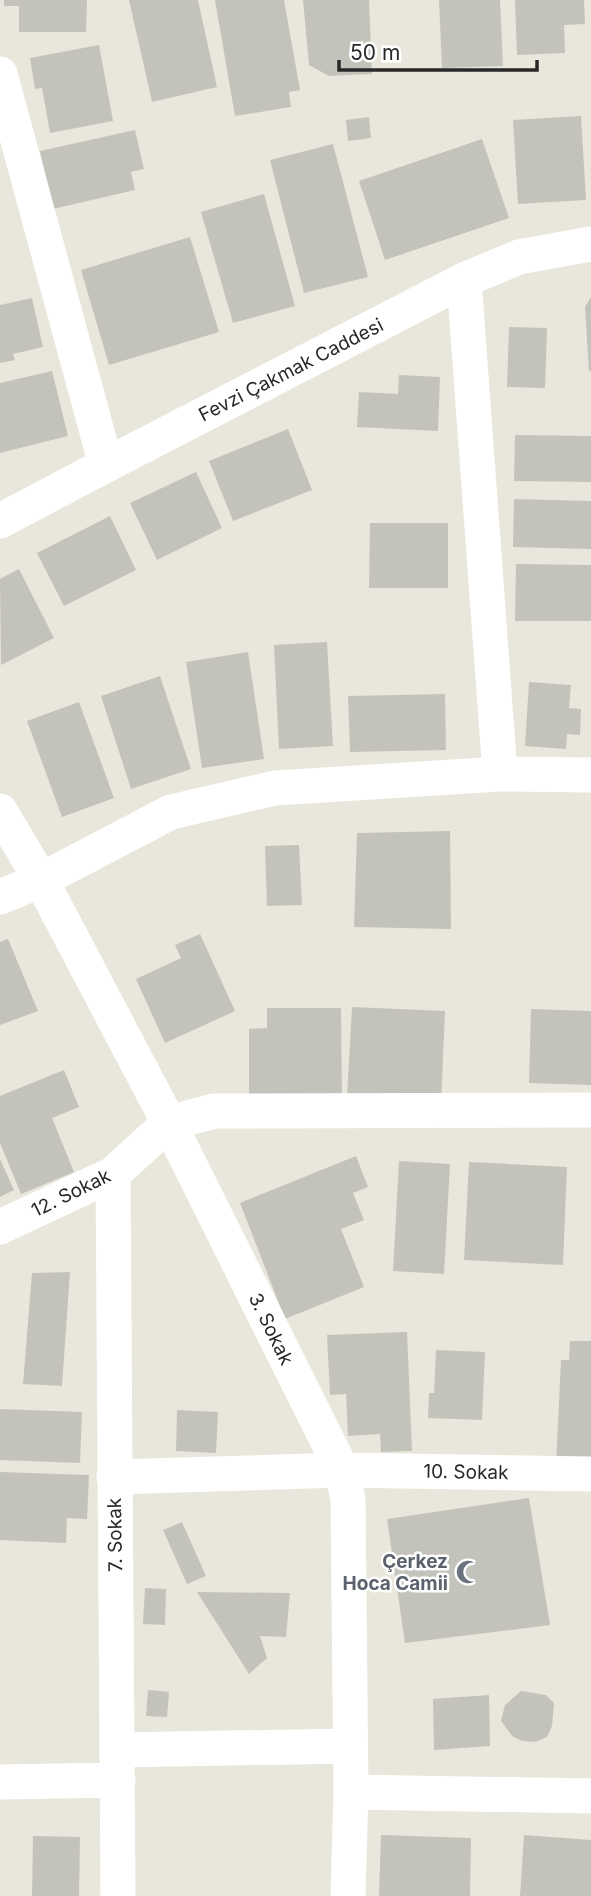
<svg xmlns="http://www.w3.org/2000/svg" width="591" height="1896" font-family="Inter,sans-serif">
<rect width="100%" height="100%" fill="#e9e7db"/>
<path fill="#c4c3bb" d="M 4,0 L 87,0 L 86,32 L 19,32 L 19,6 L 4,6 Z
M 129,0 L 198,0 L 217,87 L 152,102 Z
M 215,0 L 284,0 L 300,90 L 289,92 L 291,107 L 235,116 Z
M 303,0 L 369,0 L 372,74 L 329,76 L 309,65 Z
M 439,0 L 500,0 L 503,66 L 442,68 Z
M 515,0 L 584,0 L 585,24 L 564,25 L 565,53 L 517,55 Z
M 99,45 L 113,121 L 50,133 L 42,88 L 35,89 L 30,58 Z
M 581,116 L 586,200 L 518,204 L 513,120 Z
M 369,117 L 371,138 L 348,141 L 346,120 Z
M 135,130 L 144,169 L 131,172 L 135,190 L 53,209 L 40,151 Z
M 482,139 L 509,218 L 385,260 L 359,181 Z
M 333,144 L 368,277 L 304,293 L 270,160 Z
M 264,194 L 295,306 L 233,323 L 201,212 Z
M 190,237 L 219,332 L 109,365 L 81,270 Z
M 591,297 L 591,371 L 589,371 L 585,307 Z
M 32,298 L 43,347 L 13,354 L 15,360 L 0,363 L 0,305 Z
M 509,327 L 547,328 L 545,388 L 507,387 Z
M 52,371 L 68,436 L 0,453 L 0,383 Z
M 399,375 L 440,377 L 438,431 L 357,427 L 359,392 L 398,394 Z
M 288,429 L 312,490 L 233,521 L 209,461 Z
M 515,435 L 591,436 L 591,482 L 514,481 Z
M 196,472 L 222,528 L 157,560 L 130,503 Z
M 514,499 L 591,501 L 591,549 L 513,547 Z
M 110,516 L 136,570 L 64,606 L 37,553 Z
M 370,523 L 448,523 L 448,588 L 369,588 Z
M 516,564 L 591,565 L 591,621 L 515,621 Z
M 19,569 L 54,638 L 1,665 L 0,579 Z
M 327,642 L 333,746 L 279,749 L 274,645 Z
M 248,652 L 264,759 L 202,768 L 186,662 Z
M 160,676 L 191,769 L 131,789 L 101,696 Z
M 529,682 L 571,685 L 569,708 L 581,709 L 580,735 L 567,734 L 566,749 L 525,746 Z
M 445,694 L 446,750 L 350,752 L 348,696 Z
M 79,702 L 114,798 L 62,817 L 27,721 Z
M 450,831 L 451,929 L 354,927 L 357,833 Z
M 299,845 L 302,905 L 267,906 L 265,846 Z
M 200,934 L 235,1011 L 165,1043 L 136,979 L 181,958 L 175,945 Z
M 8,939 L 38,1011 L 0,1025 L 0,942 Z
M 352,1007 L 445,1011 L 441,1103 L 347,1098 Z
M 267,1008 L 341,1008 L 342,1098 L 249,1100 L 249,1029 L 267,1028 Z
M 531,1009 L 591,1011 L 591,1085 L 529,1083 Z
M 64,1070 L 79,1107 L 52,1118 L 74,1172 L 21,1194 L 0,1143 L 0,1096 Z
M 356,1156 L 368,1187 L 353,1193 L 364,1220 L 341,1229 L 364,1287 L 285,1319 L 240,1203 Z
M 0,1159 L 14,1190 L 0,1197 Z
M 399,1161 L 450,1164 L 444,1274 L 393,1271 Z
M 469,1162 L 567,1167 L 563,1265 L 464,1260 Z
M 70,1272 L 62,1386 L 23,1384 L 32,1273 Z
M 407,1332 L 412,1451 L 381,1452 L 380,1434 L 348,1436 L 346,1394 L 330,1395 L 327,1335 Z
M 570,1341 L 591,1341 L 591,1466 L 556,1465 L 561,1360 L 569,1360 Z
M 436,1350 L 485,1352 L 482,1420 L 428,1418 L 429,1393 L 434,1393 Z
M 0,1409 L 82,1412 L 80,1463 L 0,1460 Z
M 177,1410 L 218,1412 L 216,1453 L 176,1451 Z
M 0,1472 L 89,1475 L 87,1519 L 67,1518 L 66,1543 L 0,1540 Z
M 529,1498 L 550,1625 L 405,1643 L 387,1519 Z
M 182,1522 L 206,1576 L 187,1584 L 163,1530 Z
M 145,1588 L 166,1589 L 165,1625 L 143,1624 Z
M 197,1592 L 290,1593 L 286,1637 L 260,1636 L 267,1658 L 249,1674 Z
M 148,1690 L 169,1692 L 167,1717 L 146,1716 Z
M 521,1691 L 546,1695 L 554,1703 L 552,1726 L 547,1737 L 535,1742 L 522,1741 L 512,1736 L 501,1721 L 505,1705 Z
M 489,1695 L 490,1746 L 434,1750 L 433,1699 Z
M 381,1835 L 471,1838 L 470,1896 L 379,1896 Z
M 524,1835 L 591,1840 L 591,1896 L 520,1896 Z
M 33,1836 L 80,1837 L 79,1896 L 32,1896 Z"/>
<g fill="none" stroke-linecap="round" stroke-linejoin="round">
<path stroke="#fff" stroke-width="35" d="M 0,74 L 106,465
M 464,280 L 500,774
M 0,521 L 106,465 L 464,280 L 519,257 L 591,244
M 0,811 L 41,880 L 169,1123 L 342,1470 L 348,1500 L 351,1792 L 348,1896
M 0,897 L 41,880 L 171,812 L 275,788 L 500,774 L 591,775
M 113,1174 L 118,1896
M 0,1227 L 113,1174 L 169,1123 L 214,1111 L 591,1110
M 114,1477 L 342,1470 L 591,1474
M 117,1750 L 350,1746
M 0,1782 L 118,1780
M 351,1792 L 591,1796"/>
</g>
<defs>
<g id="mosque-bare" transform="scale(1.89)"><path d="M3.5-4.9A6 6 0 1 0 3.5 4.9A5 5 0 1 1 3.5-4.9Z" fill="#6b7280" stroke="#fff" stroke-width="2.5" paint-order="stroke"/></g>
</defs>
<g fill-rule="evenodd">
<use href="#mosque-bare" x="468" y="1572"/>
</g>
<g text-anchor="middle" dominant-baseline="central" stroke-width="5" stroke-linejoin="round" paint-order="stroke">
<g font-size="19" fill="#282828" stroke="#fff">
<text transform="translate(291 370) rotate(-27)">Fevzi Çakmak Caddesi</text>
<text transform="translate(71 1193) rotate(-26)">12. Sokak</text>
<text transform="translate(271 1329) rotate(64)">3. Sokak</text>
<text transform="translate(466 1472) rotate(1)">10. Sokak</text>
<text transform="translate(115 1535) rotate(-91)">7. Sokak</text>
</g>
<g font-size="19" font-weight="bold" fill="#5b616d" stroke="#fff" text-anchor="end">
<text x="448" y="1561">Çerkez<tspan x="448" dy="22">Hoca Camii</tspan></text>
</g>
</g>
<path d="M339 60v10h198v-10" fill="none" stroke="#282828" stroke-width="3.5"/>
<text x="350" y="60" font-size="21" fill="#282828" stroke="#ffffff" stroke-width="5" paint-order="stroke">50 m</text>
</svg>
